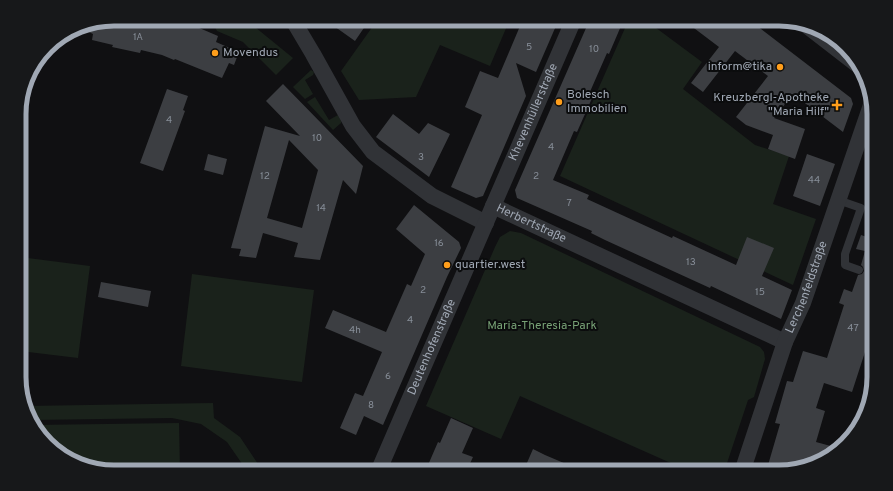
<svg xmlns="http://www.w3.org/2000/svg" width="893" height="491" font-family="Overpass,sans-serif">
<rect width="100%" height="100%" fill="#101012"/>
<path fill="#1a221b" d="M 211,19 L 245,19 L 293,58 L 276,75 L 243,42 L 217,31 Z
M 378,19 L 510,19 L 490,66 L 440,45 L 416,97 L 359,100 L 341,71 Z
M 629,19 L 644,19 L 702,62 L 683,89 L 755,145 L 789,156 L 773,204 L 816,219 L 793,285 L 560,176 Z
M 311,70 L 314,72 L 313,75 L 305,80 L 313,94 L 305,99 L 293,87 Z
M 315,97 L 329,120 L 338,115 L 341,121 L 341,123 L 333,130 L 307,102 Z
M 510,231 L 521,233 L 760,347 L 764,352 L 765,359 L 754,397 L 748,400 L 724,472 L 691,472 L 520,396 L 501,439 L 426,406 L 495,247 L 500,237 Z
M 20,257 L 90,266 L 78,358 L 20,351 Z
M 192,274 L 314,290 L 302,382 L 181,366 Z
M 213,403 L 214,418 L 240,437 L 258,464 L 259,472 L 246,472 L 245,468 L 227,442 L 201,424 L 172,418 L 31,420 L 26,406 Z
M 179,423 L 180,472 L 114,472 L 67,459 L 35,430 L 33,425 Z"/>
<path fill="#3c3e42" fill-rule="evenodd" d="M 114,19 L 192,19 L 190,24 L 218,36 L 216,42 L 239,52 L 234,65 L 229,63 L 222,78 L 175,59 L 174,60 L 162,55 L 141,50 L 140,53 L 112,47 L 113,45 L 92,40 L 93,34 L 89,32 L 93,23 Z
M 324,19 L 370,19 L 355,41 Z
M 523,19 L 559,19 L 536,72 L 516,63 L 526,96 L 483,196 L 476,198 L 451,187 L 482,115 L 465,107 L 480,71 L 498,78 Z
M 590,19 L 624,19 L 609,54 L 607,53 L 589,94 L 593,96 L 577,132 L 574,131 L 553,180 L 589,195 L 587,199 L 672,238 L 673,236 L 736,265 L 747,237 L 774,248 L 762,276 L 792,290 L 781,319 L 711,286 L 710,288 L 605,240 L 591,233 L 592,231 L 517,198 L 515,190 Z
M 682,19 L 748,19 L 851,98 L 853,104 L 843,132 L 793,94 L 774,118 L 805,129 L 795,159 L 768,149 L 773,135 L 746,125 L 736,117 L 768,76 L 735,51 L 703,92 L 691,83 L 719,47 Z
M 283,84 L 363,166 L 356,194 L 343,180 L 320,260 L 294,257 L 298,243 L 263,233 L 256,258 L 239,256 L 241,249 L 231,248 L 265,126 L 300,136 L 266,101 ZM 289,140 L 318,170 L 302,228 L 267,218 Z
M 167,89 L 188,96 L 183,110 L 185,111 L 163,171 L 140,163 Z
M 393,114 L 419,134 L 428,123 L 450,134 L 429,177 L 376,137 Z
M 208,154 L 227,159 L 223,175 L 204,170 Z
M 807,154 L 835,164 L 820,206 L 793,196 Z
M 414,205 L 459,242 L 461,248 L 447,277 L 383,425 L 364,416 L 356,435 L 340,428 L 355,393 L 363,396 L 382,352 L 325,328 L 333,310 L 386,332 L 407,284 L 411,286 L 425,254 L 396,229 Z
M 871,234 L 874,234 L 874,354 L 865,352 L 852,392 L 824,383 L 816,408 L 825,411 L 816,442 L 838,448 L 827,459 L 808,465 L 799,462 L 797,468 L 785,472 L 766,472 L 780,424 L 775,423 L 787,381 L 793,382 L 803,351 L 827,358 L 844,305 L 839,303 L 844,289 L 852,292 L 858,275 L 862,274 L 864,271 L 863,267 L 861,265 L 865,251 L 856,249 L 861,235 L 870,238 Z
M 101,282 L 151,291 L 148,307 L 98,297 Z
M 451,418 L 473,428 L 462,453 L 473,457 L 466,472 L 425,472 L 438,442 L 440,443 Z
M 533,449 L 545,455 L 585,472 L 523,472 Z"/>
<g fill="none" stroke-linecap="round" stroke-linejoin="round">
<path stroke="#313337" stroke-width="8" d="M 838,200 L 861,208 L 845,254 L 845,265 L 859,270"/>
<g stroke="#313337" stroke-width="16">
<path d="M 290,19 L 294,22 L 313,54 L 353,126 L 373,152 L 432,196 L 486,223"/>
<path d="M 807,26 L 860,67"/>
<path id="s1" d="M 493,206 L 785,342"/>
<path id="s2" d="M 378,472 L 574,19"/>
<path id="s3" d="M 742,472 L 785,342 L 803,303 L 872,102"/>
</g>
</g>
<g fill="#ff9e1b" stroke="#0b0c0d" stroke-width="1.5">
<circle cx="215" cy="53" r="4"/>
<circle cx="780" cy="67" r="4"/>
<circle cx="559" cy="102" r="4"/>
<path d="M835 99h4v4h4v4h-4v4h-4v-4h-4v-4h4z"/>
<circle cx="447" cy="265" r="4"/>
</g>
<g text-anchor="middle" dominant-baseline="central" stroke-width="4" stroke-linejoin="round" paint-order="stroke">
<g font-size="10" fill="#878e98">
<text x="138" y="37">1A</text>
<text x="529" y="47">5</text>
<text x="594" y="49">10</text>
<text x="169" y="120">4</text>
<text x="317" y="138">10</text>
<text x="551" y="147">4</text>
<text x="421" y="157">3</text>
<text x="265" y="176">12</text>
<text x="536" y="176">2</text>
<text x="814" y="180">44</text>
<text x="569" y="203">7</text>
<text x="321" y="208">14</text>
<text x="439" y="243">16</text>
<text x="691" y="262">13</text>
<text x="423" y="290">2</text>
<text x="760" y="292">15</text>
<text x="410" y="320">4</text>
<text x="853" y="328">47</text>
<text x="355" y="330">4h</text>
<text x="388" y="376">6</text>
<text x="371" y="405">8</text>
</g>
<g font-size="12" fill="#a0a8b4" stroke="#0b0c0d" text-anchor="start">
<text x="223" y="53">Movendus</text>
<text x="772" y="67" text-anchor="end">inform@tika</text>
<text x="567" y="95">Bolesch<tspan x="567" dy="14">Immobilien</tspan></text>
<text x="829" y="98" text-anchor="end">Kreuzbergl-Apotheke<tspan x="829" dy="14">"Maria Hilf"</tspan></text>
<text x="455" y="265">quartier.west</text>
</g>
<g font-size="12" fill="#a0a8b4" stroke="#0b0c0d">
<text stroke="none"><textPath href="#s2" startOffset="392">Khevenhüllerstraße</textPath></text>
<text stroke="none"><textPath href="#s1" startOffset="42">Herbertstraße</textPath></text>
<text stroke="none"><textPath href="#s3" startOffset="196">Lerchenfeldstraße</textPath></text>
<text stroke="none"><textPath href="#s2" startOffset="136">Deutenhofenstraße</textPath></text>
</g>
<g font-size="12" fill="#77a175" stroke="#0b0c0d">
<text x="542" y="326">Maria-Theresia-Park</text>
</g>
</g>
<path d="M0 0H893V491H0ZM114 26H779A88 88 0 0 1 867 114V377A88 88 0 0 1 779 465H114A88 88 0 0 1 26 377V114A88 88 0 0 1 114 26Z" fill="#17181a" fill-rule="evenodd"/>
<path fill="none" stroke="#a0a8b4" stroke-width="5" d="M114 26H779A88 88 0 0 1 867 114V377A88 88 0 0 1 779 465H114A88 88 0 0 1 26 377V114A88 88 0 0 1 114 26Z"/>
</svg>
